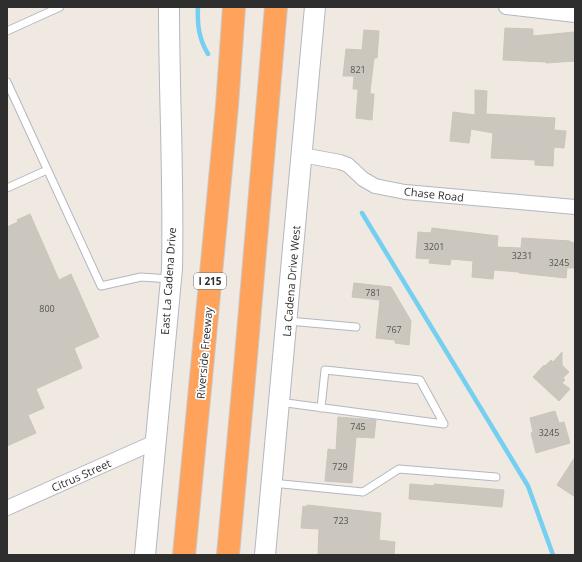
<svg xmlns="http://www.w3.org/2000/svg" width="582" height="562" font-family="'Open Sans',sans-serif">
<rect width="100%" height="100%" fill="#efe9e1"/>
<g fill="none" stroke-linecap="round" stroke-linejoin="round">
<path stroke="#75cff0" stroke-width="4.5" d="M 198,7 C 197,25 199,39 208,54
M 362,213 L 528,486 L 553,555"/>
</g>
<path fill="#cbc7bf" stroke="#cbc5ba" d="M 505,28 L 533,29 L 533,36 L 574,32 L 575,61 L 546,63 L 546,62 L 503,60 Z
M 364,30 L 379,31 L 377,58 L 374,58 L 370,92 L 371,94 L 374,94 L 372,120 L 356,118 L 358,89 L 353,89 L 354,76 L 343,76 L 346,49 L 362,50 Z
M 475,90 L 487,91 L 486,114 L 555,118 L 554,130 L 566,131 L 564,148 L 554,147 L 553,166 L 535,165 L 535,160 L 491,158 L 493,133 L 471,129 L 469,143 L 450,141 L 453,112 L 475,115 Z
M 30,214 L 59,280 L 71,274 L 99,337 L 74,348 L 82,368 L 36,389 L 44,408 L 28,415 L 36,433 L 7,446 L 7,227 L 18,222 L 17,220 Z
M 432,228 L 498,236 L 497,247 L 521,248 L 522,238 L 570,241 L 570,242 L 575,243 L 574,268 L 567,268 L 566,278 L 519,273 L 519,272 L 494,270 L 493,279 L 472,277 L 473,261 L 451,259 L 450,265 L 429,263 L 430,259 L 416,258 L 418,232 L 431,233 Z
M 354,283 L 391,287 L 411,321 L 409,345 L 395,343 L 395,340 L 376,338 L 380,300 L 352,297 Z
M 562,352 L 562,365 L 569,372 L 563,378 L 565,380 L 562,383 L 570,389 L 559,401 L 533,377 L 544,365 L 545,366 L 551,360 L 553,362 Z
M 555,411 L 559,423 L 564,422 L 570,443 L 536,453 L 531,433 L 533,432 L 530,418 Z
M 338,417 L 376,420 L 374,438 L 356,437 L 352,483 L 325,481 L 328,449 L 336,450 Z
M 575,457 L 575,497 L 557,485 Z
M 410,484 L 434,486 L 434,484 L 504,490 L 502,507 L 409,499 Z
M 307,505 L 381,513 L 379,540 L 395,542 L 394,555 L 318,554 L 319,529 L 301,528 L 303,506 L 307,507 Z"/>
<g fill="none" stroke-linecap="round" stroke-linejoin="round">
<g stroke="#b4b7c1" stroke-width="9">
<path id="service" d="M 7,31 L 60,7
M 7,82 L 101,286 L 141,277 L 170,279
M 7,188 L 47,170
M 288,321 L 356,327
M 279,402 L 444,424 L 420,380 L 325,370 L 321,408
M 272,483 L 363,492 L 399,469 L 496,477"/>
</g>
<g stroke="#b4b7c1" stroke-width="16">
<path id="minor" d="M 506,7 L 575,15
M 302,155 L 340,162 L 348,165 L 363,179 L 375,186 L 405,192 L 575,207
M 7,508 L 155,442"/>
</g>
<g stroke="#b4b7c1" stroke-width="22">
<path id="secondary" d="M 145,555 L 172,269 C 174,182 169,94 169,7
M 265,555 L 315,7"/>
</g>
<g stroke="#c9c9c9" stroke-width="24">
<path id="motorway" d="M 184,555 L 227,106 L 234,7
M 228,555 L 245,368 L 276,7"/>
</g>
<use href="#service" stroke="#fff" stroke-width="7"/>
<use href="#minor" stroke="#fff" stroke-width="14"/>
<use href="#secondary" stroke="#fff" stroke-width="20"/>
<use href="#motorway" stroke="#ffa35c" stroke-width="22"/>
</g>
<g text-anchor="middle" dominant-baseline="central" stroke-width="3.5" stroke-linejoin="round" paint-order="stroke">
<g font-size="9" fill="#555452">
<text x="358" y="69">821</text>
<text x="434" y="246">3201</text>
<text x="522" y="255">3231</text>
<text x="559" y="262">3245</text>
<text x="373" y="292">781</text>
<text x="47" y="308">800</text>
<text x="394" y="329">767</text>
<text x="358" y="426">745</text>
<text x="549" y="432">3245</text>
<text x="340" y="466">729</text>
<text x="341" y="520">723</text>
</g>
<rect fill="#fff" stroke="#6d6d6d" stroke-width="1" x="194" y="273" width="32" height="16" rx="3"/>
<g font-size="10" font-weight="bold" fill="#2e2e2e">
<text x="210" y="281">I 215</text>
</g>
<g font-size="11" fill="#2e2e2e" stroke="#fff">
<text transform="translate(434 194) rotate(6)">Chase Road</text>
<text transform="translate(168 281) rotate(-86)">East La Cadena Drive</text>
<text transform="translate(291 281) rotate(-85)">La Cadena Drive West</text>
<text transform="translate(204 353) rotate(-85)">Riverside Freeway</text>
<text transform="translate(81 475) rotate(-24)">Citrus Street</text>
</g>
</g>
<rect width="582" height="562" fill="none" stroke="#2e2e2e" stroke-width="16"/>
</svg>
